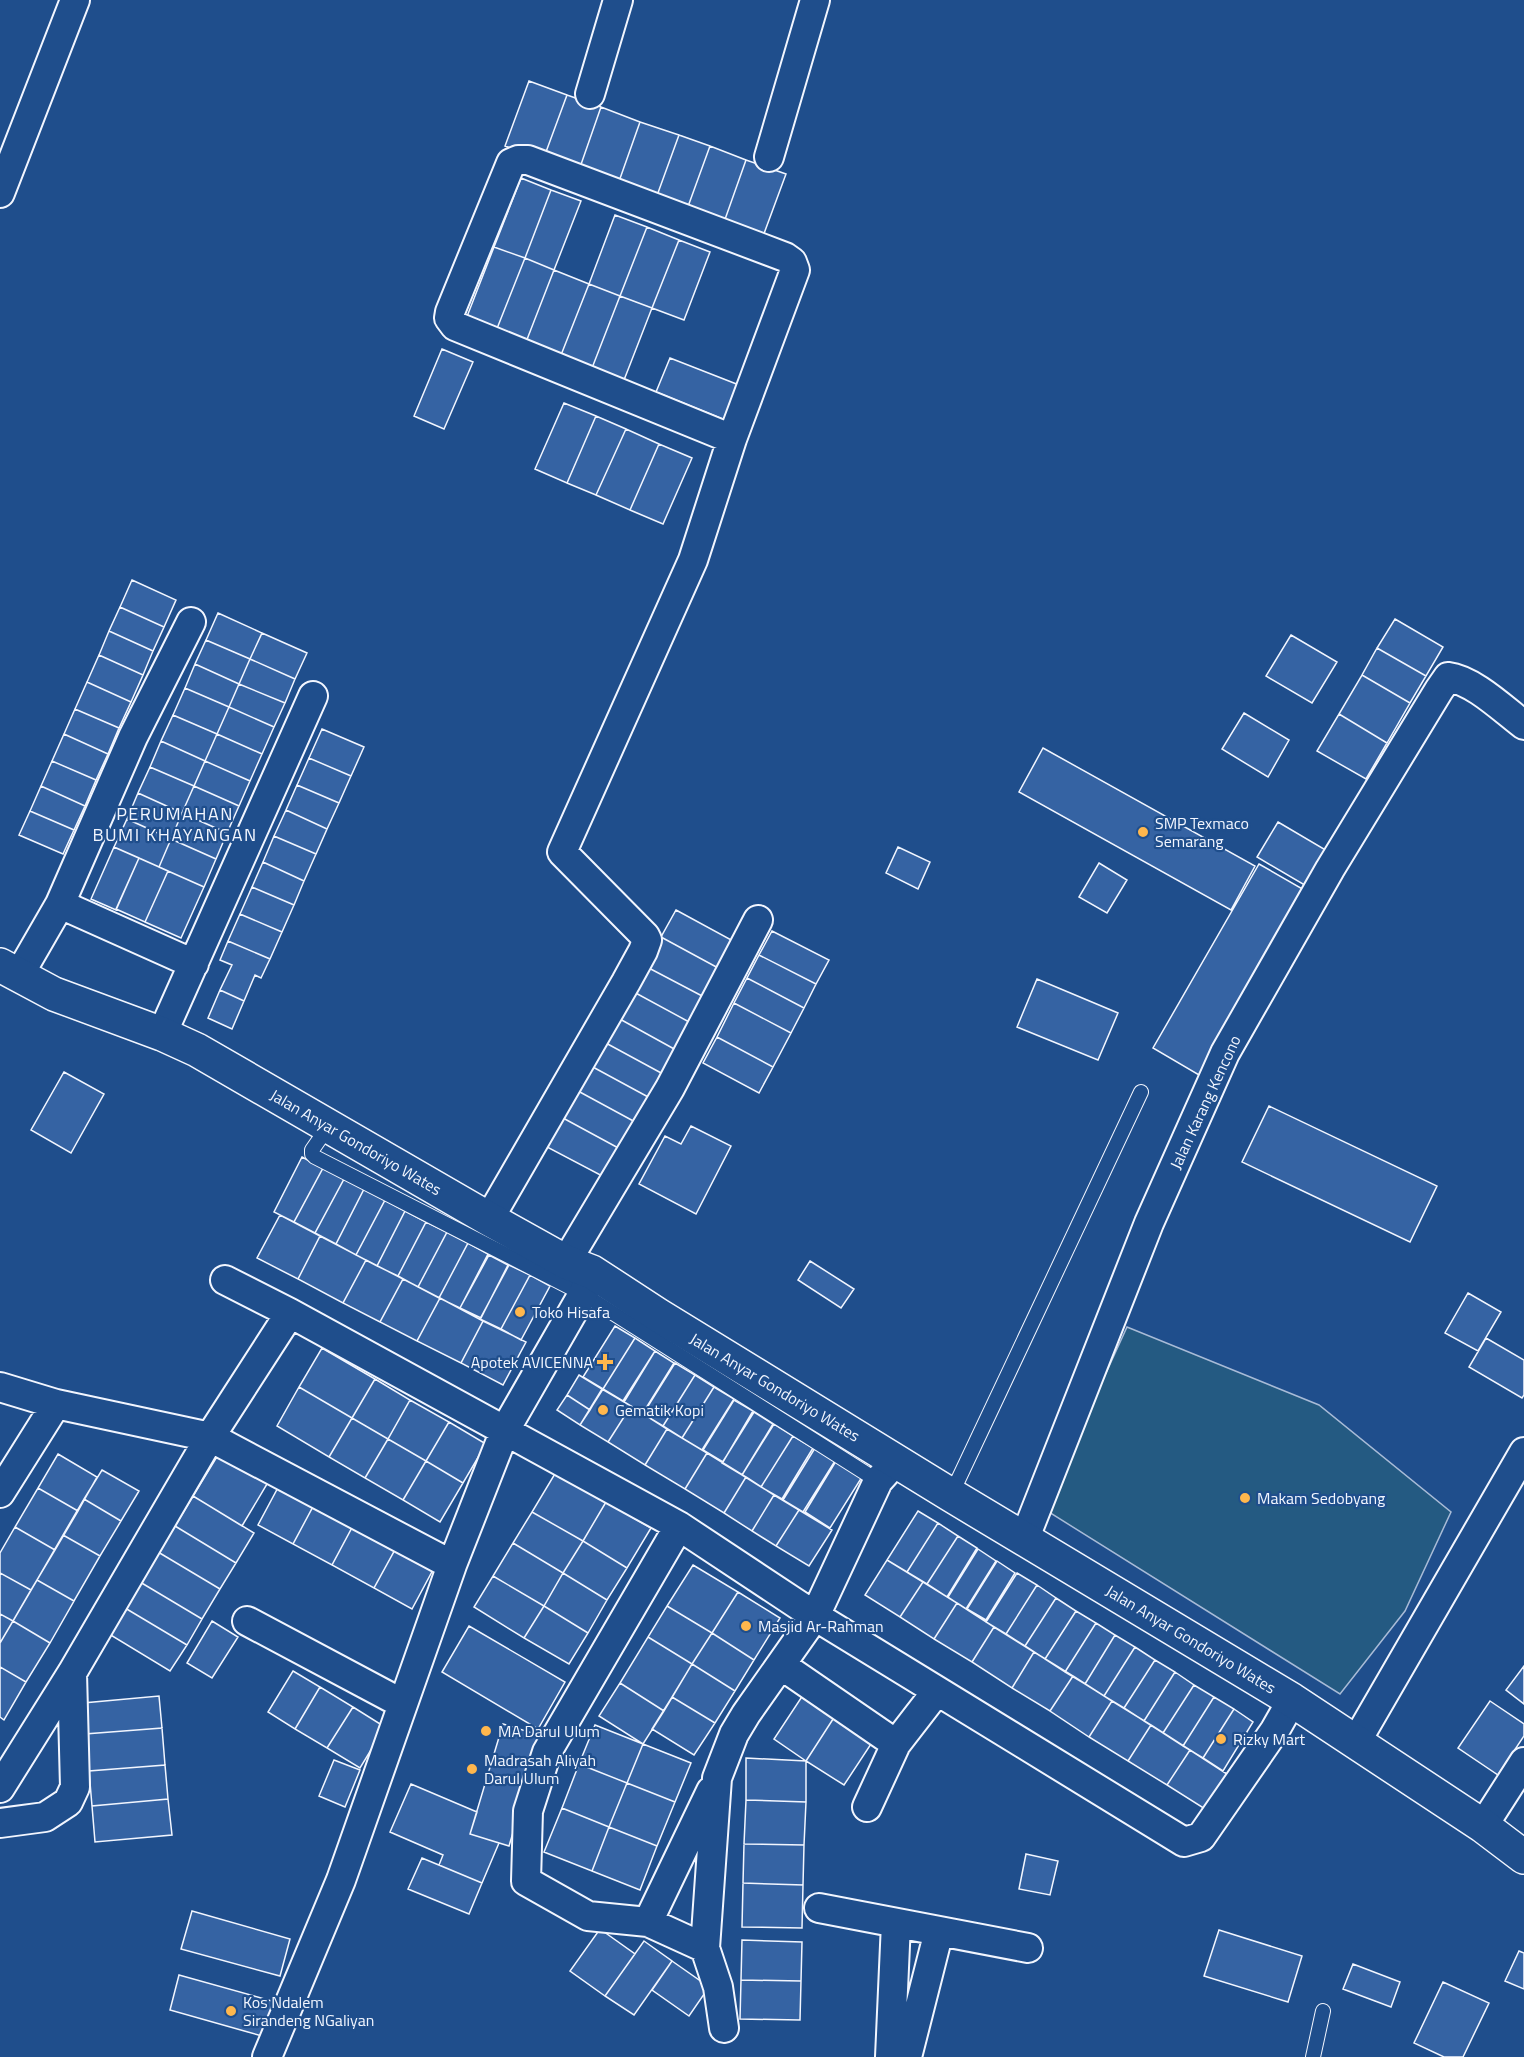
<svg xmlns="http://www.w3.org/2000/svg" width="1524" height="2057" font-family="'Titillium Web',sans-serif">
<rect width="100%" height="100%" fill="#1f4e8c"/>
<path fill="#245a82" stroke="#a8bbd7" stroke-width="1.5" d="M 1127,1327 L 1319,1405 L 1451,1512 L 1405,1611 L 1340,1694 L 1044,1509 Z"/>
<path fill="#3563a3" stroke="#f2f6ff" stroke-width="1.5" d="M 529,81 L 567,95 L 543,160 L 505,146 Z
M 567,95 L 601,107 L 578,173 L 543,160 Z
M 601,107 L 640,122 L 617,187 L 578,173 Z
M 640,122 L 679,135 L 655,201 L 617,187 Z
M 679,135 L 710,146 L 686,212 L 655,201 Z
M 710,146 L 746,160 L 723,225 L 686,212 Z
M 746,160 L 786,174 L 762,239 L 723,225 Z
M 521,178 L 551,190 L 525,258 L 494,247 Z
M 551,190 L 581,201 L 554,270 L 525,258 Z
M 615,215 L 647,227 L 620,296 L 589,284 Z
M 647,227 L 679,240 L 652,308 L 620,296 Z
M 679,240 L 710,252 L 684,320 L 652,308 Z
M 494,247 L 525,258 L 496,331 L 466,319 Z
M 525,258 L 554,270 L 526,342 L 496,331 Z
M 554,270 L 589,284 L 561,355 L 526,342 Z
M 589,284 L 620,296 L 592,368 L 561,355 Z
M 620,296 L 652,308 L 624,380 L 592,368 Z
M 442,349 L 473,362 L 444,429 L 414,416 Z
M 670,358 L 739,385 L 725,420 L 656,392 Z
M 564,403 L 596,416 L 567,483 L 535,469 Z
M 596,416 L 626,429 L 596,495 L 567,483 Z
M 626,429 L 659,444 L 630,510 L 596,495 Z
M 659,444 L 692,458 L 663,524 L 630,510 Z
M 132,580 L 176,600 L 164,627 L 120,607 Z
M 120,607 L 164,627 L 153,651 L 109,631 Z
M 218,613 L 262,633 L 250,659 L 206,640 Z
M 1395,619 L 1443,647 L 1426,676 L 1377,648 Z
M 109,631 L 153,651 L 143,675 L 99,655 Z
M 262,633 L 307,653 L 295,679 L 250,659 Z
M 1291,635 L 1337,662 L 1312,703 L 1266,676 Z
M 206,640 L 250,659 L 239,684 L 195,664 Z
M 1377,648 L 1426,676 L 1410,703 L 1362,675 Z
M 99,655 L 143,675 L 131,702 L 87,682 Z
M 250,659 L 295,679 L 285,703 L 239,684 Z
M 195,664 L 239,684 L 229,707 L 185,688 Z
M 1362,675 L 1410,703 L 1387,743 L 1339,714 Z
M 87,682 L 131,702 L 119,728 L 75,709 Z
M 239,684 L 285,703 L 274,727 L 229,707 Z
M 185,688 L 229,707 L 217,734 L 173,715 Z
M 229,707 L 274,727 L 262,754 L 217,734 Z
M 75,709 L 119,728 L 108,754 L 64,734 Z
M 1244,713 L 1289,740 L 1268,777 L 1222,749 Z
M 1339,714 L 1387,743 L 1366,779 L 1317,751 Z
M 173,715 L 217,734 L 205,761 L 161,741 Z
M 322,729 L 364,747 L 351,776 L 309,758 Z
M 64,734 L 108,754 L 96,780 L 52,761 Z
M 217,734 L 262,754 L 250,781 L 205,761 Z
M 161,741 L 205,761 L 194,786 L 150,767 Z
M 1043,748 L 1255,866 L 1231,910 L 1019,792 Z
M 309,758 L 351,776 L 339,803 L 297,785 Z
M 52,761 L 96,780 L 85,806 L 41,786 Z
M 205,761 L 250,781 L 239,806 L 194,786 Z
M 150,767 L 194,786 L 182,813 L 138,793 Z
M 297,785 L 339,803 L 327,829 L 286,810 Z
M 41,786 L 85,806 L 74,830 L 30,811 Z
M 194,786 L 239,806 L 227,833 L 182,813 Z
M 138,793 L 182,813 L 171,839 L 127,819 Z
M 286,810 L 327,829 L 316,854 L 274,836 Z
M 30,811 L 74,830 L 63,854 L 19,835 Z
M 182,813 L 227,833 L 216,859 L 171,839 Z
M 127,819 L 171,839 L 159,867 L 114,847 Z
M 1278,822 L 1329,852 L 1308,887 L 1257,857 Z
M 274,836 L 316,854 L 304,881 L 263,862 Z
M 171,839 L 216,859 L 204,887 L 159,867 Z
M 114,847 L 139,858 L 116,910 L 91,899 Z
M 898,847 L 930,862 L 918,889 L 886,873 Z
M 139,858 L 168,871 L 145,922 L 116,909 Z
M 263,862 L 304,881 L 294,905 L 252,887 Z
M 1099,863 L 1127,880 L 1107,913 L 1079,897 Z
M 1259,864 L 1306,891 L 1199,1075 L 1153,1048 Z
M 168,871 L 204,887 L 181,938 L 145,922 Z
M 252,887 L 294,905 L 282,932 L 240,914 Z
M 676,910 L 735,942 L 720,969 L 661,937 Z
M 240,914 L 282,932 L 270,959 L 228,941 Z
M 772,931 L 829,960 L 816,984 L 759,955 Z
M 661,937 L 720,969 L 704,997 L 645,966 Z
M 228,941 L 270,959 L 261,978 L 255,975 L 244,1001 L 220,990 L 232,965 L 220,960 Z
M 759,955 L 816,984 L 804,1008 L 747,978 Z
M 645,966 L 704,997 L 691,1023 L 632,991 Z
M 747,978 L 804,1008 L 791,1033 L 734,1003 Z
M 1037,979 L 1118,1013 L 1098,1060 L 1017,1027 Z
M 220,990 L 244,1001 L 232,1029 L 208,1018 Z
M 632,991 L 691,1023 L 676,1050 L 618,1018 Z
M 734,1003 L 791,1033 L 773,1067 L 717,1037 Z
M 618,1018 L 676,1050 L 663,1074 L 604,1042 Z
M 717,1037 L 773,1067 L 759,1093 L 703,1063 Z
M 604,1042 L 663,1074 L 650,1098 L 591,1066 Z
M 591,1066 L 650,1098 L 637,1123 L 578,1091 Z
M 64,1072 L 104,1094 L 71,1153 L 31,1130 Z
M 578,1091 L 637,1123 L 622,1150 L 563,1118 Z
M 1269,1106 L 1437,1186 L 1410,1242 L 1242,1162 Z
M 563,1118 L 622,1150 L 606,1178 L 547,1147 Z
M 691,1126 L 731,1146 L 696,1214 L 639,1184 L 665,1136 L 681,1144 Z
M 302,1157 L 323,1168 L 294,1222 L 274,1212 Z
M 323,1168 L 344,1179 L 315,1233 L 294,1222 Z
M 344,1179 L 364,1189 L 336,1244 L 315,1233 Z
M 364,1189 L 385,1200 L 356,1255 L 336,1244 Z
M 385,1200 L 405,1211 L 377,1266 L 356,1255 Z
M 405,1211 L 426,1222 L 398,1276 L 377,1266 Z
M 280,1215 L 320,1236 L 298,1279 L 257,1258 Z
M 426,1222 L 447,1232 L 418,1287 L 398,1276 Z
M 447,1232 L 468,1243 L 439,1298 L 418,1287 Z
M 320,1236 L 366,1260 L 343,1303 L 298,1279 Z
M 468,1243 L 488,1254 L 460,1308 L 439,1298 Z
M 489,1255 L 508,1265 L 481,1318 L 460,1308 Z
M 366,1260 L 403,1279 L 380,1322 L 343,1303 Z
M 810,1261 L 854,1289 L 841,1308 L 798,1280 Z
M 509,1265 L 530,1275 L 501,1329 L 480,1319 Z
M 530,1275 L 550,1286 L 521,1340 L 501,1329 Z
M 403,1279 L 440,1298 L 417,1341 L 380,1322 Z
M 1468,1293 L 1501,1312 L 1478,1351 L 1445,1333 Z
M 440,1298 L 483,1321 L 461,1363 L 417,1341 Z
M 483,1321 L 526,1342 L 503,1385 L 461,1363 Z
M 615,1326 L 635,1338 L 603,1389 L 583,1377 Z
M 635,1338 L 655,1351 L 623,1401 L 603,1389 Z
M 1486,1338 L 1524,1360 L 1524,1395 L 1522,1398 L 1469,1367 Z
M 322,1348 L 375,1379 L 352,1418 L 299,1387 Z
M 655,1351 L 674,1363 L 643,1413 L 624,1402 Z
M 675,1363 L 695,1375 L 663,1426 L 643,1414 Z
M 579,1375 L 602,1389 L 590,1410 L 567,1395 Z
M 695,1375 L 714,1387 L 682,1438 L 663,1426 Z
M 375,1379 L 410,1400 L 388,1439 L 352,1418 Z
M 299,1387 L 352,1418 L 329,1457 L 277,1426 Z
M 714,1387 L 734,1399 L 702,1450 L 682,1438 Z
M 602,1389 L 631,1406 L 608,1442 L 580,1425 Z
M 603,1389 L 631,1406 L 608,1442 L 580,1425 Z
M 567,1395 L 590,1410 L 580,1425 L 557,1410 Z
M 410,1400 L 449,1422 L 426,1461 L 388,1439 Z
M 734,1400 L 753,1411 L 723,1462 L 703,1450 Z
M 631,1406 L 667,1429 L 645,1465 L 608,1442 Z
M 754,1412 L 773,1424 L 742,1475 L 722,1463 Z
M 352,1418 L 388,1439 L 365,1478 L 329,1457 Z
M 449,1422 L 486,1444 L 463,1483 L 426,1461 Z
M 774,1424 L 793,1436 L 761,1487 L 742,1475 Z
M 667,1429 L 707,1453 L 685,1489 L 645,1465 Z
M 793,1436 L 813,1448 L 782,1499 L 761,1487 Z
M 388,1439 L 426,1461 L 403,1500 L 365,1478 Z
M 815,1448 L 835,1461 L 803,1512 L 783,1500 Z
M 221,1450 L 270,1479 L 242,1526 L 193,1496 Z
M 707,1453 L 746,1477 L 724,1513 L 685,1489 Z
M 58,1454 L 97,1477 L 78,1511 L 38,1488 Z
M 426,1461 L 463,1483 L 440,1522 L 403,1500 Z
M 836,1461 L 862,1477 L 830,1528 L 805,1512 Z
M 102,1470 L 139,1491 L 121,1521 L 84,1499 Z
M 556,1472 L 606,1502 L 583,1541 L 532,1512 Z
M 746,1477 L 774,1495 L 752,1531 L 724,1513 Z
M 281,1482 L 316,1501 L 293,1544 L 258,1525 Z
M 38,1488 L 78,1511 L 55,1550 L 15,1527 Z
M 774,1495 L 799,1510 L 776,1546 L 752,1531 Z
M 193,1496 L 254,1533 L 236,1563 L 175,1526 Z
M 84,1499 L 121,1521 L 100,1556 L 63,1535 Z
M 316,1501 L 355,1522 L 332,1565 L 293,1544 Z
M 606,1502 L 651,1528 L 627,1568 L 583,1541 Z
M 799,1510 L 832,1530 L 809,1566 L 776,1546 Z
M 918,1511 L 938,1523 L 907,1572 L 887,1560 Z
M 532,1512 L 583,1541 L 563,1573 L 513,1543 Z
M 355,1522 L 397,1546 L 374,1588 L 332,1565 Z
M 938,1523 L 958,1536 L 927,1584 L 907,1572 Z
M 175,1526 L 236,1563 L 220,1589 L 158,1552 Z
M 15,1527 L 55,1550 L 31,1590 L 0,1573 L 0,1553 Z
M 63,1535 L 100,1556 L 74,1601 L 37,1580 Z
M 958,1536 L 977,1548 L 947,1597 L 927,1584 Z
M 583,1541 L 627,1568 L 607,1600 L 563,1573 Z
M 513,1543 L 563,1573 L 544,1606 L 493,1576 Z
M 397,1546 L 435,1566 L 412,1609 L 374,1588 Z
M 978,1549 L 996,1561 L 966,1609 L 948,1597 Z
M 158,1552 L 220,1589 L 202,1619 L 140,1582 Z
M 887,1560 L 923,1582 L 900,1617 L 865,1595 Z
M 997,1561 L 1015,1573 L 986,1620 L 967,1609 Z
M 693,1565 L 738,1592 L 712,1633 L 667,1606 Z
M 0,1573 L 31,1590 L 13,1621 L 0,1614 Z
M 563,1573 L 607,1600 L 588,1633 L 544,1606 Z
M 1017,1573 L 1037,1585 L 1006,1634 L 986,1622 Z
M 493,1576 L 544,1606 L 524,1638 L 474,1607 Z
M 37,1580 L 74,1601 L 50,1643 L 13,1621 Z
M 140,1582 L 202,1619 L 187,1645 L 125,1608 Z
M 923,1582 L 957,1603 L 934,1639 L 900,1617 Z
M 1037,1585 L 1056,1598 L 1025,1646 L 1006,1634 Z
M 738,1592 L 780,1618 L 754,1660 L 712,1633 Z
M 1056,1598 L 1076,1611 L 1045,1659 L 1025,1646 Z
M 957,1603 L 994,1627 L 972,1662 L 934,1639 Z
M 544,1606 L 588,1633 L 569,1664 L 524,1638 Z
M 667,1606 L 712,1633 L 692,1664 L 648,1637 Z
M 125,1608 L 187,1645 L 170,1671 L 109,1634 Z
M 1076,1611 L 1096,1623 L 1065,1672 L 1045,1659 Z
M 0,1614 L 13,1621 L 0,1643 Z
M 13,1621 L 50,1643 L 26,1682 L 0,1667 L 0,1643 Z
M 212,1621 L 238,1637 L 212,1678 L 187,1663 Z
M 1096,1623 L 1115,1635 L 1085,1684 L 1065,1672 Z
M 469,1626 L 565,1682 L 538,1729 L 442,1672 Z
M 994,1627 L 1034,1652 L 1012,1688 L 972,1662 Z
M 712,1633 L 754,1660 L 735,1691 L 692,1664 Z
M 1115,1635 L 1135,1647 L 1104,1696 L 1085,1684 Z
M 648,1637 L 692,1664 L 664,1711 L 620,1683 Z
M 1135,1647 L 1155,1660 L 1124,1708 L 1104,1696 Z
M 1034,1652 L 1073,1676 L 1050,1711 L 1012,1688 Z
M 1155,1660 L 1175,1672 L 1144,1721 L 1124,1708 Z
M 692,1664 L 735,1691 L 715,1723 L 672,1697 Z
M 1524,1666 L 1524,1704 L 1506,1690 Z
M 0,1667 L 26,1682 L 4,1720 L 0,1717 Z
M 293,1671 L 320,1687 L 295,1729 L 268,1712 Z
M 1175,1672 L 1194,1685 L 1163,1733 L 1144,1721 Z
M 1073,1676 L 1112,1701 L 1089,1737 L 1050,1711 Z
M 620,1683 L 664,1711 L 643,1744 L 599,1716 Z
M 1194,1685 L 1214,1697 L 1183,1746 L 1163,1733 Z
M 320,1687 L 353,1707 L 327,1748 L 295,1729 Z
M 803,1695 L 835,1716 L 806,1761 L 774,1739 Z
M 159,1696 L 162,1728 L 85,1734 L 83,1703 Z
M 672,1697 L 715,1723 L 694,1755 L 652,1729 Z
M 1214,1697 L 1234,1709 L 1203,1758 L 1183,1746 Z
M 1112,1701 L 1151,1725 L 1128,1761 L 1089,1737 Z
M 1490,1701 L 1524,1724 L 1524,1736 L 1498,1775 L 1458,1748 Z
M 353,1707 L 385,1727 L 360,1768 L 327,1748 Z
M 1234,1709 L 1253,1722 L 1223,1771 L 1203,1758 Z
M 835,1716 L 873,1741 L 844,1785 L 806,1761 Z
M 503,1724 L 542,1736 L 509,1846 L 470,1834 Z
M 595,1725 L 643,1744 L 627,1783 L 579,1764 Z
M 1151,1725 L 1190,1750 L 1167,1785 L 1128,1761 Z
M 162,1728 L 165,1765 L 89,1771 L 85,1734 Z
M 643,1744 L 691,1763 L 675,1802 L 627,1783 Z
M 1190,1750 L 1227,1774 L 1205,1809 L 1167,1785 Z
M 746,1758 L 806,1761 L 806,1802 L 746,1800 Z
M 334,1760 L 360,1770 L 345,1807 L 319,1796 Z
M 579,1764 L 627,1783 L 609,1827 L 562,1808 Z
M 165,1765 L 168,1799 L 92,1806 L 89,1771 Z
M 627,1783 L 675,1802 L 657,1846 L 609,1827 Z
M 411,1784 L 477,1812 L 470,1834 L 499,1843 L 482,1883 L 439,1865 L 443,1855 L 390,1832 Z
M 168,1799 L 172,1835 L 95,1842 L 92,1806 Z
M 746,1800 L 806,1802 L 804,1845 L 744,1844 Z
M 562,1808 L 609,1827 L 592,1871 L 544,1852 Z
M 609,1827 L 657,1846 L 640,1890 L 592,1871 Z
M 744,1844 L 804,1845 L 803,1885 L 743,1883 Z
M 1026,1854 L 1058,1861 L 1050,1895 L 1019,1889 Z
M 422,1858 L 482,1883 L 469,1914 L 408,1889 Z
M 743,1883 L 803,1885 L 802,1928 L 742,1927 Z
M 192,1911 L 290,1939 L 280,1976 L 181,1949 Z
M 600,1929 L 635,1954 L 605,1996 L 570,1971 Z
M 1219,1930 L 1302,1956 L 1288,2002 L 1204,1976 Z
M 742,1940 L 802,1942 L 801,1981 L 741,1980 Z
M 644,1941 L 672,1961 L 634,2015 L 605,1996 Z
M 1519,1951 L 1524,1953 L 1524,1989 L 1505,1981 Z
M 672,1961 L 709,1987 L 689,2016 L 652,1990 Z
M 1353,1964 L 1400,1982 L 1391,2007 L 1343,1989 Z
M 179,1975 L 279,2003 L 269,2038 L 170,2010 Z
M 741,1980 L 801,1981 L 800,2020 L 740,2019 Z
M 1443,1982 L 1489,2003 L 1463,2057 L 1444,2057 L 1414,2043 Z"/>
<g fill="none" stroke-linecap="round" stroke-linejoin="round">
<g stroke="#f2f6ff" stroke-width="16">
<path id="lane" d="M 328,1127 L 312,1150 L 312,1154 L 315,1157 L 583,1294 L 878,1481
M 951,1495 L 1141,1092
M 1313,2057 L 1323,2011"/>
</g>
<g stroke="#f2f6ff" stroke-width="32">
<path id="street" d="M 590,94 L 618,0
M 769,157 L 815,0
M 0,193 L 75,0
M 191,622 L 133,737 L 60,904 L 194,964
M 19,975 L 60,904
M 162,1034 L 313,696
M 489,1219 L 626,982 L 643,951 L 647,940 L 645,936 L 562,852 L 693,560 L 732,439 L 795,270 L 792,262 L 785,257 L 528,160 L 518,160 L 511,163 L 450,312 L 449,318 L 455,326 L 732,439
M 566,1262 L 670,1088 L 758,920
M 225,1280 L 290,1313 L 679,1526 L 815,1616 L 1184,1842 L 1201,1837 L 1275,1730 L 1292,1700
M 0,1387 L 56,1404 L 210,1437 L 452,1565
M 0,1493 L 56,1404
M 679,1526 L 547,1752 L 528,1811 L 526,1881 L 588,1916 L 648,1922 L 705,1948
M 1024,1540 L 1149,1223 L 1225,1053 L 1330,869 L 1439,690 L 1448,677 C 1473,680 1504,710 1524,725
M 247,1621 L 403,1704
M 781,1665 L 896,1744
M 1356,1742 L 1524,1452
M 0,1788 L 72,1673 L 210,1437 L 290,1313
M 867,1807 L 896,1744 L 937,1691
M 0,1823 L 45,1817 L 68,1802 L 75,1787 L 72,1673
M 1483,1826 L 1524,1762
M 819,1908 L 1028,1948
M 648,1922 L 711,1791
M 724,2028 L 718,1987 L 705,1948 L 717,1778 L 734,1734 L 746,1714 L 815,1616 L 878,1481 L 896,1461
M 267,2057 L 341,1880 L 452,1565 L 505,1430 L 583,1294 L 592,1272
M 890,2057 L 896,1923
M 907,2057 L 939,1931"/>
</g>
<g stroke="#f2f6ff" stroke-width="36">
<path id="secondary" d="M 0,965 L 54,994 L 162,1034 L 197,1050 L 489,1219 L 566,1262 L 592,1272 L 658,1315 L 951,1495 L 1292,1700 L 1483,1826 L 1524,1857"/>
</g>
<use href="#lane" stroke="#1f4e8c" stroke-width="14"/>
<use href="#street" stroke="#1f4e8c" stroke-width="28"/>
<use href="#secondary" stroke="#1f4e8c" stroke-width="33"/>
</g>
<g fill="#ffb74d" stroke="#1f4e8c" stroke-width="2">
<circle cx="1143" cy="832" r="6"/>
<circle cx="520" cy="1312" r="6"/>
<path d="M602 1353h6v6h6v6h-6v6h-6v-6h-6v-6h6z"/>
<circle cx="603" cy="1410" r="6"/>
<circle cx="1245" cy="1498" r="6"/>
<circle cx="746" cy="1626" r="6"/>
<circle cx="486" cy="1731" r="6"/>
<circle cx="1221" cy="1739" r="6"/>
<circle cx="472" cy="1769" r="6"/>
<circle cx="231" cy="2011" r="6"/>
</g>
<g text-anchor="middle" dominant-baseline="central" stroke-width="4.5" stroke-linejoin="round" paint-order="stroke">
<g font-size="16" fill="#f2f6ff" stroke="#1f4e8c" text-anchor="start">
<text x="1155" y="823">SMP Texmaco<tspan x="1155" dy="18">Semarang</tspan></text>
<text x="532" y="1312">Toko Hisafa</text>
<text x="593" y="1362" text-anchor="end">Apotek AVICENNA</text>
<text x="615" y="1410">Gematik Kopi</text>
<text x="1257" y="1498">Makam Sedobyang</text>
<text x="758" y="1626">Masjid Ar-Rahman</text>
<text x="498" y="1731">MA Darul Ulum</text>
<text x="1233" y="1739">Rizky Mart</text>
<text x="484" y="1760">Madrasah Aliyah<tspan x="484" dy="18">Darul Ulum</tspan></text>
<text x="243" y="2002">Kos Ndalem<tspan x="243" dy="18">Sirandeng NGaliyan</tspan></text>
</g>
<g font-size="16" fill="#f2f6ff" stroke="#1f4e8c">
<text transform="translate(1205 1102) rotate(-65)">Jalan Karang Kencono</text>
<text transform="translate(356 1142) rotate(30)">Jalan Anyar Gondoriyo Wates</text>
<text transform="translate(775 1387) rotate(31)">Jalan Anyar Gondoriyo Wates</text>
<text transform="translate(1191 1639) rotate(31)">Jalan Anyar Gondoriyo Wates</text>
</g>
<g font-size="18" letter-spacing="1.5" fill="#f2f6ff" stroke="#1f4e8c">
<text x="175" y="813">PERUMAHAN<tspan x="175" dy="21">BUMI KHAYANGAN</tspan></text>
</g>
</g>
</svg>
